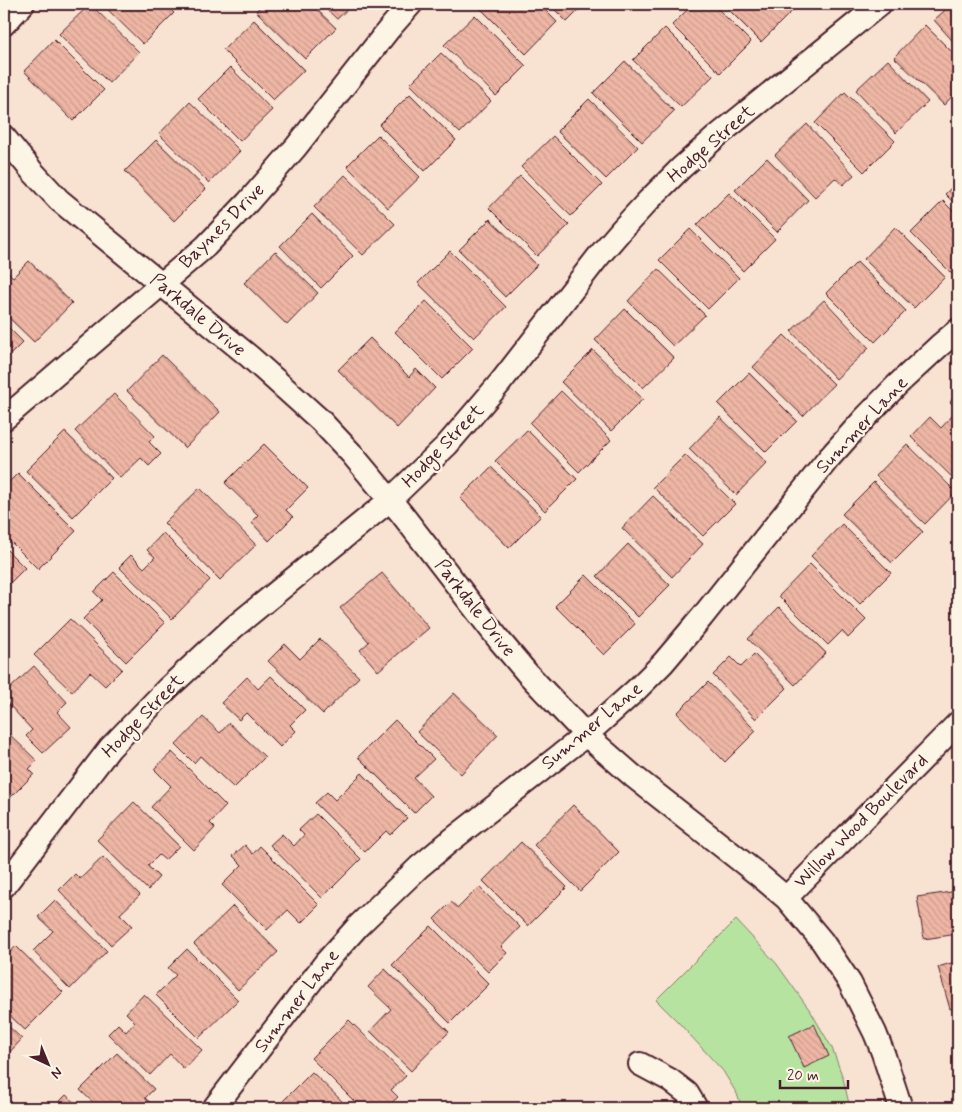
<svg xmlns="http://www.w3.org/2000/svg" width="962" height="1112" font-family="Mynerve,sans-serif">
<defs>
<pattern id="building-back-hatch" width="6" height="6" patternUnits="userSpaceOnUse" patternTransform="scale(1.25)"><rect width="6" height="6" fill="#eeb6a4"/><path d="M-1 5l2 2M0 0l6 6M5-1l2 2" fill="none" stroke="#ce9c8d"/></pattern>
</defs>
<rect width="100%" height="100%" fill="#f8e2d2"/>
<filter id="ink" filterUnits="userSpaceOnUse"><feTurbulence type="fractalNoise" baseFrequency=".02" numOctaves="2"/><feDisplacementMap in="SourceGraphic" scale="10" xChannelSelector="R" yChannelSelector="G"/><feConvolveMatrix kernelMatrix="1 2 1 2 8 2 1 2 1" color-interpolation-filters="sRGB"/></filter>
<g filter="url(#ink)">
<path fill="#b7e3a1" stroke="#808166" d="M 736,920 L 776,963 L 811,1012 L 832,1048 L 843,1078 L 850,1108 L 742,1108 L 737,1094 L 723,1071 L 678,1022 L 656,1000 Z"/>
<path fill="url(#building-back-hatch)" stroke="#4a1f2b" d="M 90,4 L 139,52 L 109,83 L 59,34 Z
M 102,4 L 165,4 L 174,13 L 143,44 Z
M 263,4 L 311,4 L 336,28 L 305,59 L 256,11 Z
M 321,4 L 353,4 L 337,19 Z
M 482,4 L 539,4 L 557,22 L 526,54 L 479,7 Z
M 549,4 L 585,4 L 567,22 Z
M 693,4 L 713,4 L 751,42 L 720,73 L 672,25 Z
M 723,4 L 787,4 L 793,10 L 761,42 Z
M 952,4 L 958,4 L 958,47 L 934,20 Z
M 475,15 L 526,66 L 496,96 L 444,45 Z
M 254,20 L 304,70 L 273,100 L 223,50 Z
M 925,25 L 958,58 L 958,90 L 944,105 L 894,57 Z
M 665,28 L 713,76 L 681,107 L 633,60 Z
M 54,40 L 104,90 L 73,121 L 24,71 Z
M 441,53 L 491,101 L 460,133 L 410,84 Z
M 888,60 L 928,102 L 896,133 L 856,90 Z
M 625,61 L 674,111 L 642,142 L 593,93 Z
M 230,67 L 272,110 L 240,141 L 198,99 Z
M 845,92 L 895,141 L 864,172 L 815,123 Z
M 410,94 L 456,140 L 425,171 L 379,125 Z
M 589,99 L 638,147 L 606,179 L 557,131 Z
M 190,102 L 240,151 L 209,183 L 159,134 Z
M 807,124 L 854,175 L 843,185 L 835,178 L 815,197 L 775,155 Z
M 378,135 L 420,177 L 388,208 L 347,166 Z
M 553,136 L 602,185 L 571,216 L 521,167 Z
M 156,140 L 206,189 L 174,221 L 125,171 Z
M 767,158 L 808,200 L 777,232 L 735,190 Z
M 345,175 L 395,224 L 363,255 L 314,207 Z
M 520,176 L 569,225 L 537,256 L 489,208 Z
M 958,181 L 958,207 L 945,194 Z
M 729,193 L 775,239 L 743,271 L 697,225 Z
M 943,201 L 958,216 L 958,270 L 953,275 L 911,233 Z
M 312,214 L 353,256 L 321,288 L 280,246 Z
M 490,219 L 537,265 L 505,297 L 459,250 Z
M 895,227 L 945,277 L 914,308 L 864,259 Z
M 690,229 L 739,278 L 708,309 L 659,260 Z
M 275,251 L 318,293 L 287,325 L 244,283 Z
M 450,251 L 506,307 L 474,338 L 418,283 Z
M 29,261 L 72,303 L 34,342 L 4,313 L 4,271 L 5,269 L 13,277 Z
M 857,262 L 906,311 L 875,342 L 826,293 Z
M 658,269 L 705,315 L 673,346 L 628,301 Z
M 824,300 L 869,348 L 836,379 L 791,331 Z
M 426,301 L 473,348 L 442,379 L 395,332 Z
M 625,309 L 674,358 L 643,388 L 595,340 Z
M 4,323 L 23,342 L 4,361 Z
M 784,335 L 834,384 L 803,416 L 753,367 Z
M 370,338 L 409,377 L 416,369 L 435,388 L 397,428 L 338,370 Z
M 593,350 L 643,399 L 611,431 L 561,382 Z
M 162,355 L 220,412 L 185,448 L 127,391 Z
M 749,373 L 797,421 L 766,452 L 718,404 Z
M 561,391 L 611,440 L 579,472 L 530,423 Z
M 958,393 L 958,410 L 950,402 Z
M 114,394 L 155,436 L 149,442 L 161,454 L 149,466 L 141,458 L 120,478 L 75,431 Z
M 953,415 L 958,421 L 958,476 L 955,480 L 911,437 L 930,417 L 941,428 Z
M 720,417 L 767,463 L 736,495 L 689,449 Z
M 527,430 L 577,479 L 545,511 L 495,461 Z
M 65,432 L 112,478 L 73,517 L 26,471 Z
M 264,444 L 308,488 L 286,510 L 293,517 L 269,541 L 251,522 L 258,515 L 225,483 Z
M 907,444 L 956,492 L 925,524 L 876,476 Z
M 685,455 L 735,504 L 703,536 L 653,487 Z
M 491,467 L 541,516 L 509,548 L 460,498 Z
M 18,473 L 76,531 L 38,569 L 4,535 L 4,487 Z
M 874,482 L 923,532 L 892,563 L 842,514 Z
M 200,488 L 256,545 L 220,580 L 164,523 Z
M 653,496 L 703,544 L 672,577 L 622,528 Z
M 842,524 L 891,573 L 860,604 L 811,556 Z
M 163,533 L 210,580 L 172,619 L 119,567 L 131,555 L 144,568 L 155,557 L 147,550 Z
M 628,544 L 670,585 L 638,617 L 597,576 Z
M 4,547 L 25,568 L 4,589 Z
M 810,564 L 866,620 L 848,638 L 842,631 L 828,645 L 779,596 Z
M 114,572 L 165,623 L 126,662 L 83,619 L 102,600 L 94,592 Z
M 382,573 L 429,628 L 378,671 L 360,650 L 369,642 L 340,608 Z
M 586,575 L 635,624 L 604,655 L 555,606 Z
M 779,607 L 826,653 L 795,685 L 748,639 Z
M 70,619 L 122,669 L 105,686 L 90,672 L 72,692 L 34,655 Z
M 320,639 L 359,677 L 323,714 L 268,661 L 285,644 L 300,659 Z
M 754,654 L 787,688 L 756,719 L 713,675 L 731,657 L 741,667 Z
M 34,666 L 67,702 L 57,712 L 71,727 L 43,753 L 26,736 L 32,730 L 4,699 L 4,694 Z
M 271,676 L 305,710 L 290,725 L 296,731 L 280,747 L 246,713 L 239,720 L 221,703 L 247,677 L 258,689 Z
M 708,682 L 756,731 L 725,762 L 677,713 Z
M 454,693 L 498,735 L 461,774 L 417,732 Z
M 203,717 L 220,733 L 229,723 L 265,757 L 234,788 L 200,756 L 194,763 L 176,745 Z
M 395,720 L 434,759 L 414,778 L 431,796 L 414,813 L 358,757 Z
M 4,729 L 37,761 L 29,769 L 34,774 L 5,803 L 4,801 Z
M 172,752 L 226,806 L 210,823 L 215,828 L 194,850 L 151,807 L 171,786 L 154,769 Z
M 362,773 L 407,818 L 390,835 L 386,831 L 365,852 L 315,803 L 327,792 L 335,800 Z
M 134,802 L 179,846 L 165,860 L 159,855 L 148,866 L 159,877 L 148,890 L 97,840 Z
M 573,805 L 619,852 L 580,891 L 534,845 Z
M 316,814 L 361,859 L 322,898 L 270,845 L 282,834 L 294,846 L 304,835 L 299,830 Z
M 521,842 L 567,887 L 528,926 L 483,881 Z
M 245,845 L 253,854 L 260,846 L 319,905 L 301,923 L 288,910 L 267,930 L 222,885 L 242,865 L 233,856 Z
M 103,857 L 140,895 L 120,914 L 132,926 L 111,945 L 59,890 L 75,874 L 80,879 Z
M 479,887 L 520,927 L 501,947 L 507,953 L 488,972 L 434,919 L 451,902 L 458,908 Z
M 958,891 L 958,934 L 924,939 L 917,897 Z
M 55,900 L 107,951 L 70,989 L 33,951 L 53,931 L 38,917 Z
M 233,906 L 278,952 L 238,990 L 194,944 Z
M 431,926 L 489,984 L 450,1023 L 392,965 Z
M 16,946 L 63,992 L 25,1030 L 4,1010 L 4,959 Z
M 187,949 L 238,1000 L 199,1038 L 156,995 L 176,975 L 168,968 Z
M 958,961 L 958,1007 L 950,1009 L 938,967 Z
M 385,969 L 449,1032 L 411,1071 L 370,1031 L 391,1009 L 368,987 Z
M 144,994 L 202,1050 L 184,1069 L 170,1054 L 150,1075 L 108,1034 L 118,1024 L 126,1032 L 135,1022 L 126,1013 Z
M 349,1020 L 406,1076 L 391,1090 L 398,1097 L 386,1108 L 361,1108 L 311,1058 Z
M 4,1022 L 22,1039 L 4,1058 Z
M 814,1024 L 829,1056 L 804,1068 L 789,1036 Z
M 117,1053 L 154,1089 L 145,1098 L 154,1106 L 152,1108 L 99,1108 L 80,1090 Z
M 312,1072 L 349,1108 L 276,1108 Z
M 66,1095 L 80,1108 L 53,1108 Z"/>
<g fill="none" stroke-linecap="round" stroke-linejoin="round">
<g stroke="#4a1f2b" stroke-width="26">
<path id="street" d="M 4,24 L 23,4
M 4,137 L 32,171 L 59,200 L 250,357 L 320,420 L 351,453 L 401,513 L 500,641 L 527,673 L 586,735 L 633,776 L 760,876 L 786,898 L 822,941 L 850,983 L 875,1033 L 883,1053 L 901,1108
M 4,419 L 206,246 L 248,202 L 296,147 L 389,29 L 411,4
M 4,886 L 110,748 L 168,688 L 234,627 L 390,500 L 447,445 L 500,383 L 598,257 L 623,228 L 648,201 L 681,168 L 716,137 L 880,4
M 786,898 L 958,723
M 640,1064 L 670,1080 L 687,1093 L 696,1108
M 214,1108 L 326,962 L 359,925 L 419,867 L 449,842 L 586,735 L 636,690 L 663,663 L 702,617 L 829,458 L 864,419 L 898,384 L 939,346 L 958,330"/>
</g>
<use href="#street" stroke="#fcf5e5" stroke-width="22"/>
</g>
</g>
<g text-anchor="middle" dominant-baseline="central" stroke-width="4.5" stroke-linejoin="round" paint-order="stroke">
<g font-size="19" fill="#4a1f2b" stroke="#fcf5e5">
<text transform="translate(711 144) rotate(-41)">Hodge Street</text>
<text transform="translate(222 226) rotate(-45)">Baynes Drive</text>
<text transform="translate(198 315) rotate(40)">Parkdale Drive</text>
<text transform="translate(862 425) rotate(-47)">Summer Lane</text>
<text transform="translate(443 446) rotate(-46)">Hodge Street</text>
<text transform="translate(475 608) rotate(52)">Parkdale Drive</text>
<text transform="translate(143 716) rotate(-46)">Hodge Street</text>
<text transform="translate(592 726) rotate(-40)">Summer Lane</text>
<text transform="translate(861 821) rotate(-45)">Willow Wood Boulevard</text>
<text transform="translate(297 1001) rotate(-52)">Summer Lane</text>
</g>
</g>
<rect width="962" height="1112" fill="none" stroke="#fcf5e5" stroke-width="20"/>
<rect x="10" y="10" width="942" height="1092" fill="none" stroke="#4a1f2b" stroke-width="2" filter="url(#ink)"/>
<g transform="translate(48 1064) rotate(136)" stroke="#fcf5e5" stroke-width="4" paint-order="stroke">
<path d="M0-4L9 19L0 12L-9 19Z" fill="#4a1f2b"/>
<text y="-8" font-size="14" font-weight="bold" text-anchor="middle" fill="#4a1f2b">N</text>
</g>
<path d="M780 1080v8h68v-8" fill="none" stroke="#4a1f2b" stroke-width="2.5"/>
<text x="787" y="1080" font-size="15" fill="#4a1f2b" stroke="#fcf5e5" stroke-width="4" paint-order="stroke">20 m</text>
</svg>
